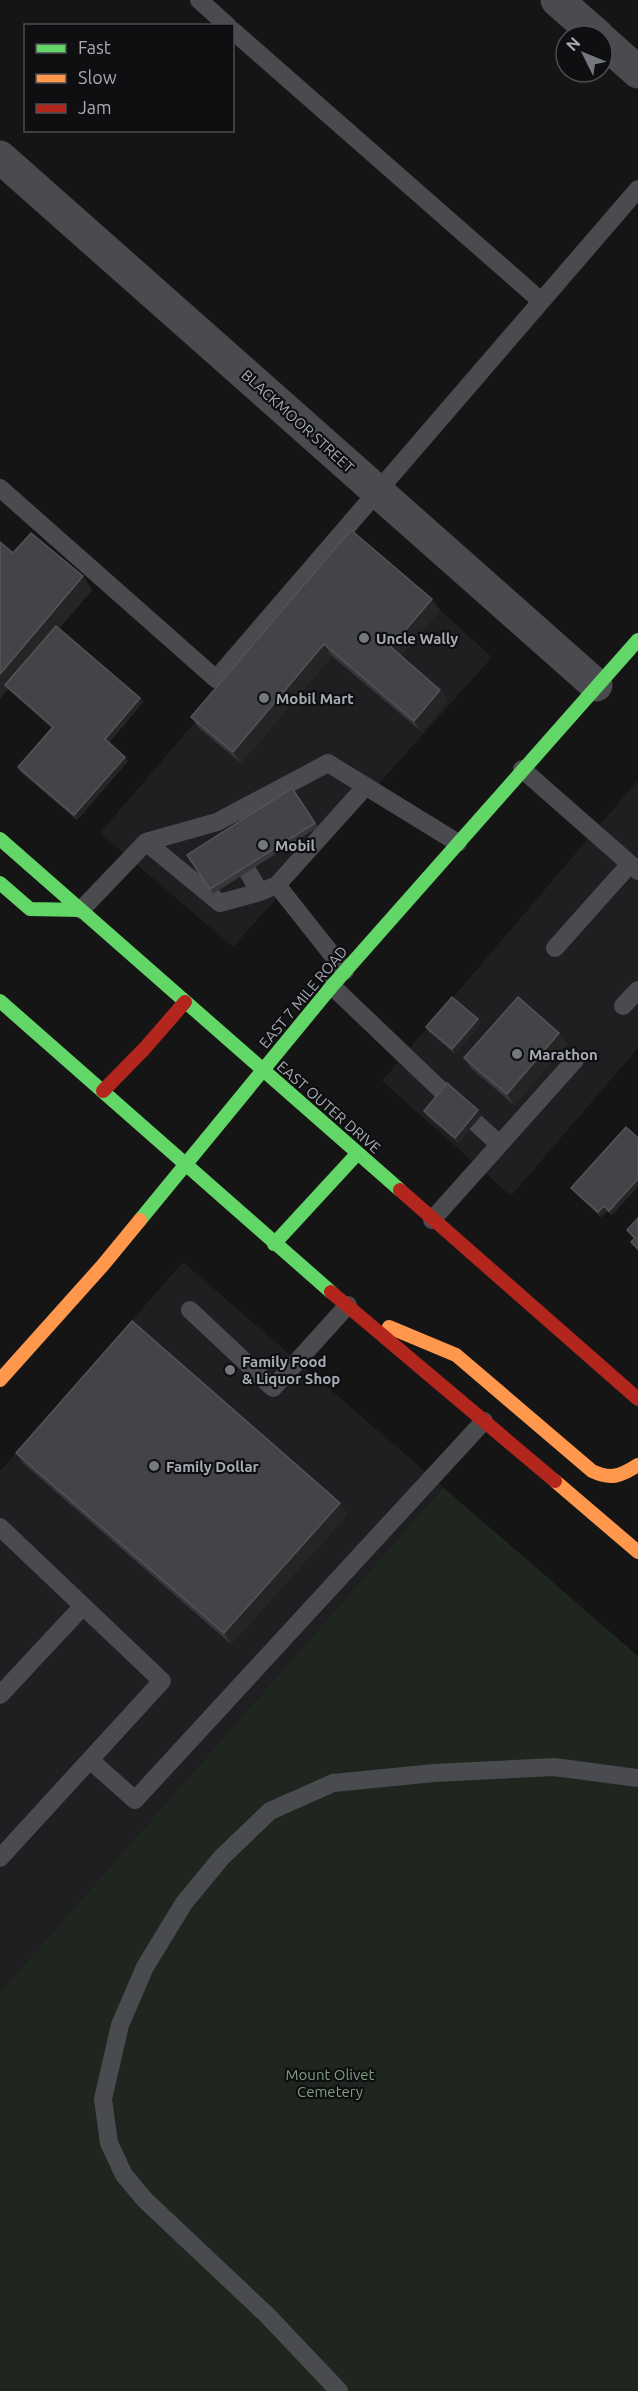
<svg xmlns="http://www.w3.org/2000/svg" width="638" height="2391" font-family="Ubuntu,sans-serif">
<rect width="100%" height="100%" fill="#151515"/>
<path fill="#1f1f21" d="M 356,534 L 492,657 L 233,947 L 100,833 Z
M 638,780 L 638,1048 L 511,1196 L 382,1081 Z
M 183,1262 L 443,1487 L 0,1992 L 0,1471 Z"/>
<path fill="#1f251f" d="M 443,1487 L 638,1656 L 638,2391 L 0,2391 L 0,1992 Z"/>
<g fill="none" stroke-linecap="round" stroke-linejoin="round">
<path stroke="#494b4e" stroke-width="18" d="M 199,0 L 228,26
M 232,30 L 541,301
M 0,488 L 216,679 L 638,189
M 522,769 L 638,871
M 146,842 L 220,903 L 260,892 L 277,885 L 345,971
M 248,872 L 260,892
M 277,885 L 366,786
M 81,910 L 146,842 L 217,822 L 328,763 L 458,843
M 555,948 L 630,864
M 332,986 L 445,1094
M 623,1006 L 638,990
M 475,1122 L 499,1144
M 432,1220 L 575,1060
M 190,1310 L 273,1388 L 348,1305
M 0,1527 L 162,1681 L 0,1858
M 0,1695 L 83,1606
M 90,1760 L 135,1800 L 484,1421
M 339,2391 L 267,2315 L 145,2200 L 124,2175 L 109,2143 L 103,2099 L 120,2025 L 145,1967 L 184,1903 L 222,1857 L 270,1811 L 333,1783 L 434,1773 L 554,1767 L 638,1778"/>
<path stroke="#494b4e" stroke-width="33" d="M 557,0 L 598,36
M 602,40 L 638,72
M 0,157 L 596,685"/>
<path stroke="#63d668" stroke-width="14" d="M 0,839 L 400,1190
M 0,883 L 30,909 L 81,910
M 0,1001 L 331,1292
M 140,1220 L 332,986 L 638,640
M 274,1244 L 357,1154"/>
<path stroke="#ff974d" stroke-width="14" d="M 389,1327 L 456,1355 L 592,1471 C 611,1480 621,1476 638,1465
M 0,1380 L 103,1265 L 140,1220
M 555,1481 L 638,1552"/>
<path stroke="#b3261e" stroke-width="14" d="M 103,1091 L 145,1048 L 185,1002
M 400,1190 L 638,1399
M 331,1292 L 555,1481"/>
</g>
<path fill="#373839" d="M 351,530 L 440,610 L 401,656 L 440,690 L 448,701 L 422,732 L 332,656 L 241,763 L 199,728 L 191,717 Z
M 0,542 L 13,553 L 83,576 L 92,590 L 59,628 L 140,698 L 143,702 L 109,743 L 128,761 L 77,820 L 21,772 L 18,767 L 52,728 L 8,689 L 0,698 Z
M 292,788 L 318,827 L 213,894 L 210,889 Z
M 478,1019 L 481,1023 L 455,1054 L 429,1032 L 426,1027 Z
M 559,1033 L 567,1044 L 514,1105 L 472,1069 L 464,1058 Z
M 424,1111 L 482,1115 L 458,1142 L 427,1116 Z
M 626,1127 L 612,1215 L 607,1211 L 601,1217 L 574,1192 L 571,1188 Z
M 638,1218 L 638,1251 L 631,1242 L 634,1239 L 627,1230 Z
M 16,1453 L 348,1514 L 231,1644 L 24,1464 Z"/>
<path fill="#252525" d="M 83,576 L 92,590 L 9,688 L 5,685 L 8,689 L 0,698 L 0,674 Z
M 432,599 L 440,610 L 399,659 L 391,647 Z
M 324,644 L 332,656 L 241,763 L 233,752 Z
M 440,690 L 448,701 L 422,732 L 414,721 Z
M 140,698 L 143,702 L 108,744 L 105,739 Z
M 125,757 L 128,761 L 77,820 L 74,815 Z
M 478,1019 L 481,1023 L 455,1054 L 452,1049 Z
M 559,1033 L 567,1044 L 514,1105 L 507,1094 Z
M 478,1110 L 482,1115 L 458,1142 L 455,1138 Z
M 638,1179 L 638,1187 L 612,1215 L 609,1211 Z
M 604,1206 L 607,1211 L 601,1217 L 598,1212 Z
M 340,1503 L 348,1514 L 231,1644 L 224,1633 Z"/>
<path fill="#434447" stroke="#535458" stroke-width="1.5" d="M 351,530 L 432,599 L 391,647 L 440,690 L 414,721 L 324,644 L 233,752 L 191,717 Z
M 31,533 L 83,576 L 0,674 L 0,542 L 13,553 Z
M 56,626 L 140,698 L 105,739 L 125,757 L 74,815 L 18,767 L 53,727 L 5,685 Z
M 292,788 L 315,823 L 210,889 L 187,855 Z
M 452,997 L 478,1019 L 452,1049 L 426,1027 Z
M 518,997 L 559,1033 L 507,1094 L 464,1058 Z
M 447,1083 L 478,1110 L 455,1138 L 424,1111 Z
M 626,1127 L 638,1138 L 638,1179 L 609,1211 L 604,1206 L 598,1212 L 571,1188 Z
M 638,1218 L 638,1249 L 631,1242 L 635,1238 L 627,1230 Z
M 132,1321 L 340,1503 L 224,1633 L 16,1453 Z"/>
<g fill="#74777d" stroke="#0f0f11" stroke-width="2">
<circle cx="364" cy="638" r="6"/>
<circle cx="264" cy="698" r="6"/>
<circle cx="263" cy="845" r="6"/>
<circle cx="517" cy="1054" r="6"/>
<circle cx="230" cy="1370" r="6"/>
<circle cx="154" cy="1466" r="6"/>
</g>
<g text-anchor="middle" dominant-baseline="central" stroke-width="4.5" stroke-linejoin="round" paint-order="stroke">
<g font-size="15" fill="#a7acb5" stroke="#0f0f11">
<text transform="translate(298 421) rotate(42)">BLACKMOOR STREET</text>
<text transform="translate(303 997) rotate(-50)">EAST 7 MILE ROAD</text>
<text transform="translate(329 1107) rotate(41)">EAST OUTER DRIVE</text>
</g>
<g font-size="15" font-weight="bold" fill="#a7acb5" stroke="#0f0f11" text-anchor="start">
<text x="376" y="638">Uncle Wally</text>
<text x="276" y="698">Mobil Mart</text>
<text x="275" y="845">Mobil</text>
<text x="529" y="1054">Marathon</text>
<text x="242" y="1361">Family Food<tspan x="242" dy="17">&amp; Liquor Shop</tspan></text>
<text x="166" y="1466">Family Dollar</text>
</g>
<g font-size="15" fill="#7f9f7f" stroke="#0f0f11">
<text x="330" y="2074">Mount Olivet<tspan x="330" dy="17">Cemetery</tspan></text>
</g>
</g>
<rect x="24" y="24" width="210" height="108" fill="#0f0f11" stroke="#4c4e53" stroke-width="1.5"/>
<rect x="36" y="44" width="30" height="9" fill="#63d668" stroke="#4c4e53" stroke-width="1.5"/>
<text x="78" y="54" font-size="18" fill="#a7acb5">Fast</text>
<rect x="36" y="74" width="30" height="9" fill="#ff974d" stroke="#4c4e53" stroke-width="1.5"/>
<text x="78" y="84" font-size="18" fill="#a7acb5">Slow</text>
<rect x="36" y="104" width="30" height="9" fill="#b3261e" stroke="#4c4e53" stroke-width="1.5"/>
<text x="78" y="114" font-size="18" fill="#a7acb5">Jam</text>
<g transform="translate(584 54) rotate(313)"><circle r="28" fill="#0f0f11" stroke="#4c4e53" stroke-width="1.5"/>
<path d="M0-4.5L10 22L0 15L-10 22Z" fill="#74777d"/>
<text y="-9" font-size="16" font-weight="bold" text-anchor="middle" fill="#a7acb5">N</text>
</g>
</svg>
